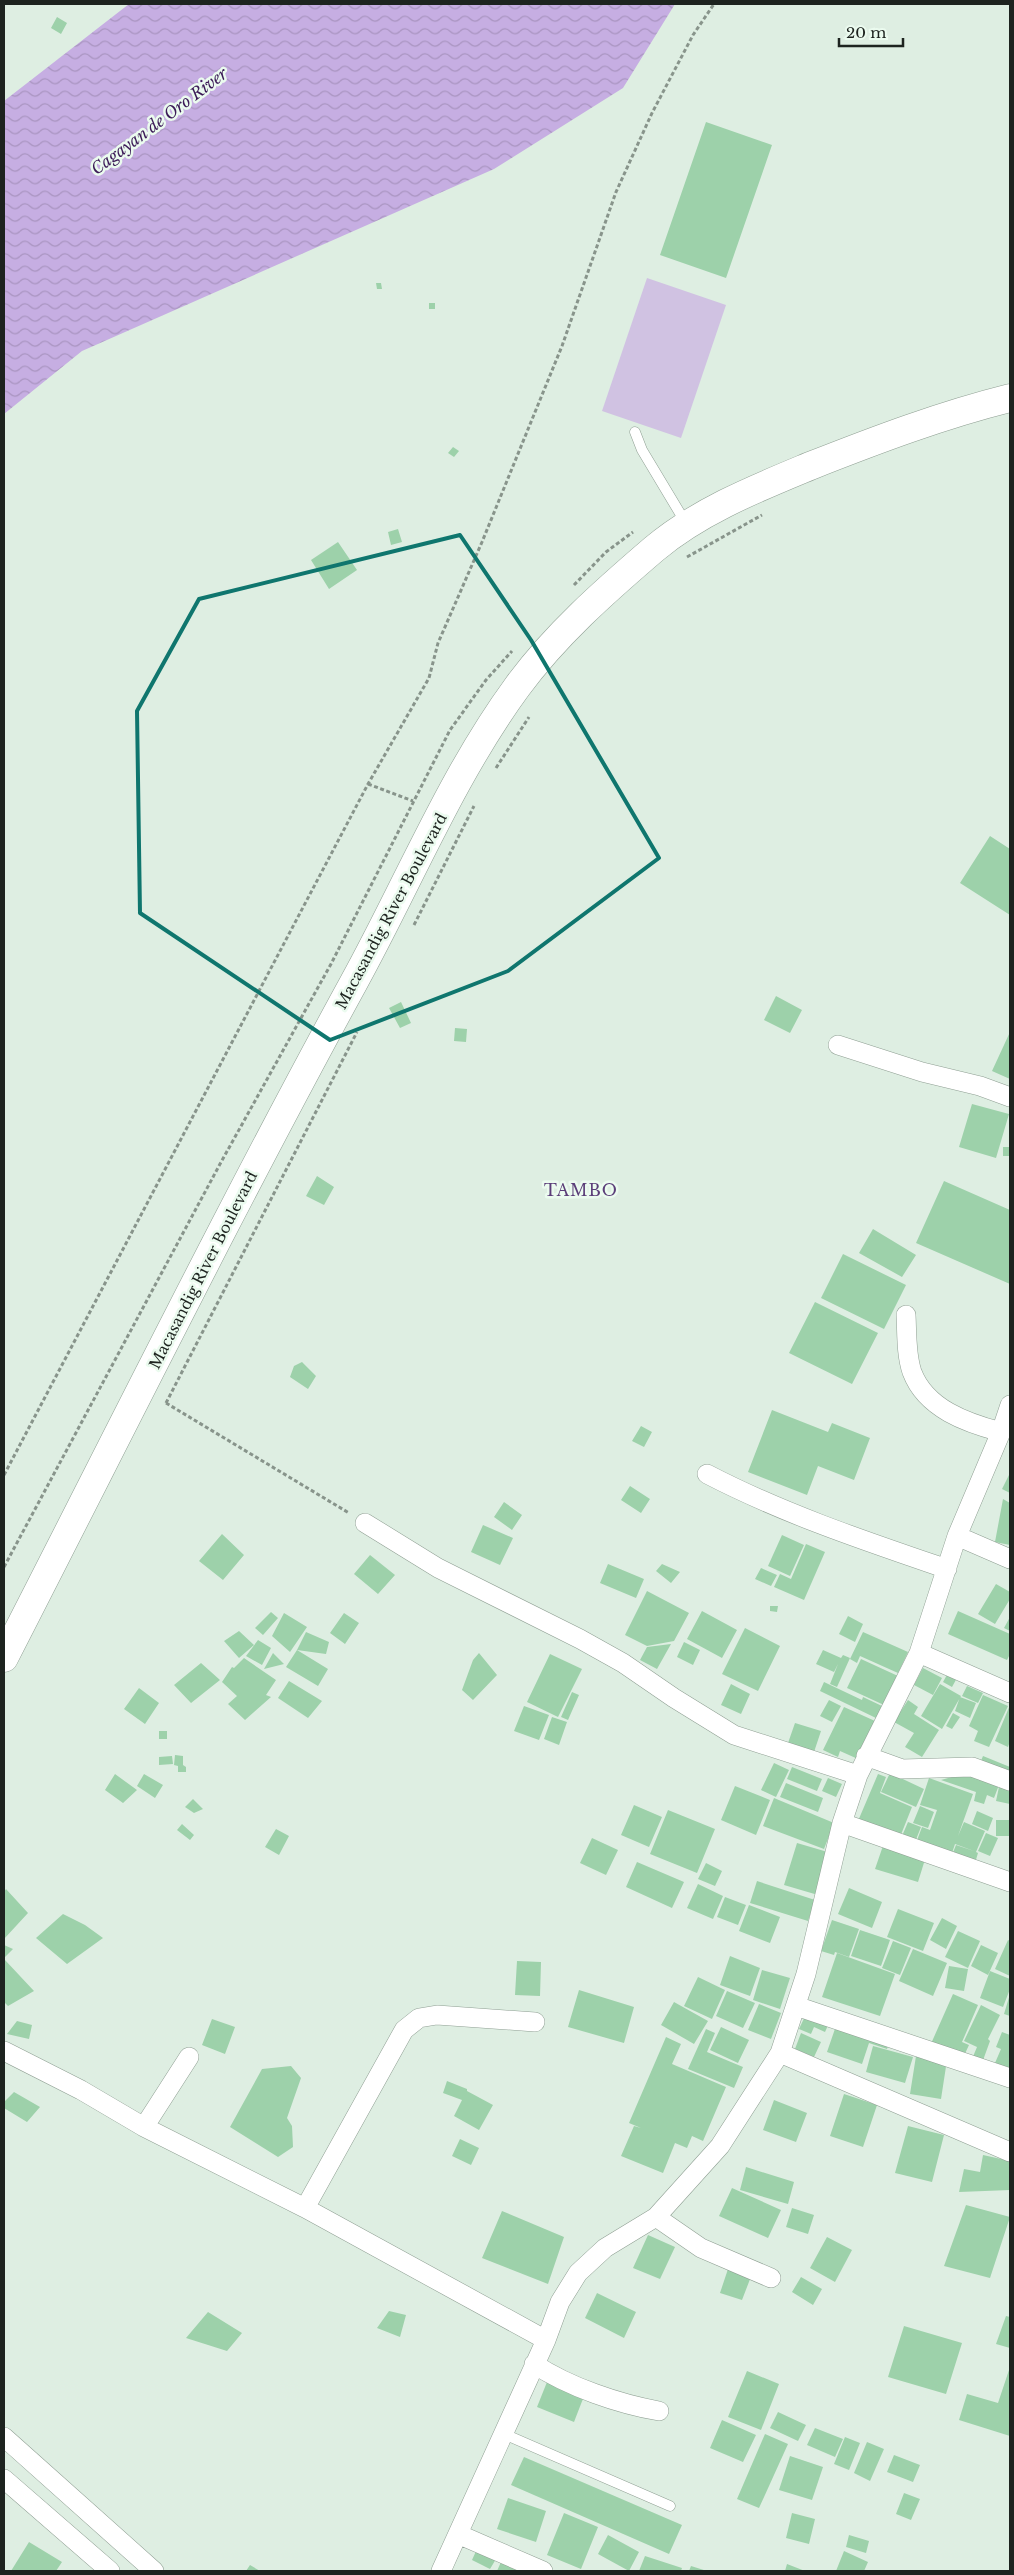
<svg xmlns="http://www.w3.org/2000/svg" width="1014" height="2575" font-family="'Libre Baskerville',serif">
<defs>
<pattern id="water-waves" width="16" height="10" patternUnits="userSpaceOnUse" patternTransform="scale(1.25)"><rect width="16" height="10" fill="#c6aee2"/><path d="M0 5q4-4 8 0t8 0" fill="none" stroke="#aa95c1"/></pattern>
</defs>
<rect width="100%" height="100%" fill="#deeee2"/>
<path fill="#d0c2e2" d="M 647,278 L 726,305 L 681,438 L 602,411 Z"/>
<path fill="url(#water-waves)" d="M 129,4 L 675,4 L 623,88 L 494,169 L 82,351 L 4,414 L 4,101 Z"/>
<path fill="#9dd1aa" d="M 57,17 L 67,23 L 61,34 L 51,28 Z
M 706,122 L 772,145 L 726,278 L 660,255 Z
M 376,283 L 381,283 L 382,289 L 377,289 Z
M 429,303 L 435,303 L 435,309 L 429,309 Z
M 453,447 L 459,451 L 454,457 L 448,453 Z
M 398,529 L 402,542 L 391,545 L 388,532 Z
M 338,542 L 357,570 L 329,589 L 311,560 Z
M 990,836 L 1010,849 L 1010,915 L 960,883 Z
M 776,996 L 802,1010 L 790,1033 L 764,1020 Z
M 401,1002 L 411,1023 L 400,1028 L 389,1008 Z
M 455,1028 L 467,1029 L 466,1042 L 454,1041 Z
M 1010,1032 L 1010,1079 L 992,1071 Z
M 972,1104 L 1009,1114 L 996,1158 L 959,1147 Z
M 1003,1147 L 1010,1147 L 1010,1156 L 1003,1156 Z
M 317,1176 L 334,1187 L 324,1205 L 306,1196 Z
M 944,1181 L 1010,1210 L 1010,1284 L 916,1243 Z
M 873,1229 L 916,1255 L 902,1277 L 859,1253 Z
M 843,1254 L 906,1285 L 884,1329 L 821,1298 Z
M 815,1302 L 878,1333 L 852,1384 L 789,1353 Z
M 302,1362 L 316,1376 L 308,1389 L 290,1377 L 294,1366 Z
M 772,1410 L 828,1432 L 832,1423 L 870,1438 L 854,1480 L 818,1466 L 807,1495 L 748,1472 Z
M 641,1426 L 652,1432 L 644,1447 L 632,1441 Z
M 1010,1473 L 1010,1493 L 1002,1489 Z
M 630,1486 L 650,1499 L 641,1513 L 621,1500 Z
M 1003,1499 L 1010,1503 L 1010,1545 L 995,1542 Z
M 504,1502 L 522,1515 L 512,1530 L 494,1517 Z
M 483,1525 L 513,1538 L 500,1565 L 471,1552 Z
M 222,1534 L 244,1555 L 223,1580 L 199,1561 Z
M 782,1535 L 804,1545 L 790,1576 L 768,1566 Z
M 806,1544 L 825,1552 L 804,1600 L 774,1587 L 780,1574 L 791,1579 Z
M 370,1555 L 395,1575 L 378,1594 L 354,1574 Z
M 608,1564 L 644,1579 L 636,1598 L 600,1583 Z
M 662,1564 L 680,1572 L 671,1583 L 656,1571 Z
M 761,1568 L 777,1575 L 771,1586 L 755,1579 Z
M 996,1584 L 1010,1592 L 1010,1599 L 995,1624 L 978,1614 Z
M 647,1591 L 689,1613 L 674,1641 L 647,1646 L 625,1635 Z
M 770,1606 L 778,1606 L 777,1612 L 770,1611 Z
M 702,1611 L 737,1630 L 722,1658 L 687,1639 Z
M 958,1611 L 1010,1634 L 1010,1654 L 1007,1660 L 948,1634 Z
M 271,1612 L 278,1618 L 263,1635 L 255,1628 Z
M 284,1613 L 307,1627 L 290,1652 L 272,1636 Z
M 344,1613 L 359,1623 L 345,1644 L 330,1633 Z
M 848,1616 L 863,1624 L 855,1642 L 839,1634 Z
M 1010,1617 L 1010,1631 L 1004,1628 Z
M 745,1628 L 780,1646 L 758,1691 L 722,1674 Z
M 239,1631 L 254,1645 L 239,1658 L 224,1641 Z
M 306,1632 L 329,1642 L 326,1654 L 297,1650 Z
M 863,1632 L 908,1652 L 898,1673 L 860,1656 L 857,1663 L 850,1659 Z
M 258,1640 L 271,1648 L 262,1665 L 246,1656 Z
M 684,1642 L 700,1650 L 693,1665 L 677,1657 Z
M 671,1644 L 657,1669 L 640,1660 L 647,1647 Z
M 297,1650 L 328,1669 L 318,1686 L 286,1667 Z
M 823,1650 L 841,1658 L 843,1655 L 850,1658 L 837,1687 L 830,1684 L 838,1664 L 834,1672 L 816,1664 Z
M 273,1653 L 284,1664 L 264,1669 Z
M 479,1653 L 497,1675 L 473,1700 L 462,1690 L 473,1660 Z
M 550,1654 L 582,1669 L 558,1717 L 527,1702 Z
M 244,1658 L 276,1680 L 266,1695 L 271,1697 L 245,1720 L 228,1704 L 237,1696 L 222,1682 L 232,1667 L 234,1668 Z
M 861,1659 L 898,1676 L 884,1705 L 847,1688 Z
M 201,1663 L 220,1680 L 191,1703 L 174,1685 Z
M 923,1668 L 942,1678 L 933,1695 L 914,1685 Z
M 948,1673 L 957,1678 L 952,1687 L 943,1682 Z
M 289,1681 L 322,1701 L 308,1718 L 278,1698 Z
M 824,1682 L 862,1700 L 863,1697 L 882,1706 L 876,1718 L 820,1691 Z
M 731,1684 L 750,1694 L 741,1714 L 721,1705 Z
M 940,1684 L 961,1696 L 942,1729 L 921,1716 Z
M 967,1686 L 983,1693 L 978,1703 L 962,1696 Z
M 139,1688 L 159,1703 L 145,1724 L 124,1709 Z
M 572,1692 L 579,1695 L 568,1720 L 561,1717 Z
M 983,1695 L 1008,1706 L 989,1747 L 974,1741 L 978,1731 L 969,1726 Z
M 960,1697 L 976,1703 L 970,1718 L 955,1711 Z
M 829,1700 L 841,1706 L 832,1722 L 820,1716 Z
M 908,1700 L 918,1707 L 914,1714 L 939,1730 L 922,1757 L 905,1747 L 914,1733 L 894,1722 Z
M 1010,1705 L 1010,1741 L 1008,1747 L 995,1741 Z
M 524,1706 L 549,1715 L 539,1740 L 514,1731 Z
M 844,1707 L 875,1721 L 858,1759 L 840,1751 L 838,1757 L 823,1750 Z
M 953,1713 L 960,1717 L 952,1729 L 946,1726 Z
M 552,1717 L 567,1722 L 559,1745 L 544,1739 Z
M 795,1723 L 821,1731 L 814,1752 L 791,1744 L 787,1754 L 788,1743 Z
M 159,1731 L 167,1731 L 167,1739 L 159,1739 Z
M 175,1755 L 183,1756 L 183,1765 L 186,1767 L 186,1772 L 178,1772 L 178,1766 L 174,1765 Z
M 172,1756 L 173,1764 L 159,1765 L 159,1757 Z
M 983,1756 L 1010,1767 L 1010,1780 L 976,1773 Z
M 774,1763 L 789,1770 L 776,1797 L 761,1790 Z
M 792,1767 L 822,1779 L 817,1791 L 787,1779 Z
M 890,1773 L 924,1789 L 916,1807 L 881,1792 Z
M 966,1773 L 999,1785 L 994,1798 L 987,1795 L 984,1804 L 974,1801 L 976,1792 L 941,1780 Z
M 115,1774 L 137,1790 L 123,1803 L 105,1790 Z
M 144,1774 L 163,1785 L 155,1798 L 137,1786 Z
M 878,1774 L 886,1777 L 880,1793 L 912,1807 L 900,1837 L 858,1821 Z
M 828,1778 L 842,1784 L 836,1797 L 822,1791 Z
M 929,1778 L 973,1794 L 958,1836 L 964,1822 L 985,1831 L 976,1852 L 978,1853 L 975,1863 L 952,1855 L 956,1845 L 974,1851 L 955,1844 L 951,1856 L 916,1843 L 922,1827 L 930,1830 L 937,1810 L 920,1805 Z
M 786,1783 L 823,1798 L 818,1812 L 780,1797 Z
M 735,1786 L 770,1800 L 756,1835 L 721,1820 Z
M 999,1787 L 1010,1789 L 1010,1804 L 996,1801 Z
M 774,1798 L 834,1823 L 824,1849 L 763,1826 Z
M 193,1799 L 203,1809 L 194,1813 L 185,1807 Z
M 634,1805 L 662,1817 L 649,1847 L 621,1835 Z
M 920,1806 L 934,1812 L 928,1828 L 913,1823 Z
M 668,1810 L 715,1829 L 697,1873 L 650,1854 Z
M 977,1811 L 993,1818 L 988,1831 L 972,1824 Z
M 996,1820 L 1010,1820 L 1010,1836 L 996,1836 Z
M 908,1822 L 921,1827 L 915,1842 L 902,1836 Z
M 182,1824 L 194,1835 L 190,1840 L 177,1830 Z
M 276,1829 L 289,1836 L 279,1855 L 265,1847 Z
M 986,1833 L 998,1838 L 990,1856 L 978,1851 Z
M 592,1838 L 618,1850 L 606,1875 L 580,1863 Z
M 885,1840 L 927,1853 L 918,1882 L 875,1869 Z
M 797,1843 L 831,1853 L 818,1895 L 784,1885 Z
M 637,1862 L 684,1882 L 672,1908 L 626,1887 Z
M 706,1863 L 722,1871 L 715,1886 L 698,1879 Z
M 757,1881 L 815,1900 L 808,1921 L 750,1903 Z
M 698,1884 L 723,1896 L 713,1919 L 687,1908 Z
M 849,1888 L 882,1902 L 872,1928 L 838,1914 Z
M 6,1889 L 28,1913 L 4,1939 L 4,1892 Z
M 725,1897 L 746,1905 L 738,1925 L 717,1917 Z
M 749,1905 L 780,1917 L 770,1943 L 739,1931 Z
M 898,1909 L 934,1923 L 923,1951 L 887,1937 Z
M 63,1914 L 85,1925 L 103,1938 L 67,1964 L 36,1938 Z
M 942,1918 L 957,1926 L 946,1949 L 930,1940 Z
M 832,1920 L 859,1929 L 849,1957 L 835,1952 L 834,1955 L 821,1951 Z
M 860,1930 L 890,1940 L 881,1966 L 851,1956 Z
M 958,1931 L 980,1941 L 968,1968 L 945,1957 Z
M 1008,1940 L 1010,1941 L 1010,1976 L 995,1969 Z
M 893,1941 L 911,1948 L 900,1975 L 882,1968 Z
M 4,1945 L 13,1949 L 4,1958 Z
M 981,1945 L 998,1953 L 988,1975 L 971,1966 Z
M 913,1949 L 947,1963 L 933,1996 L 899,1981 Z
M 837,1953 L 895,1974 L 880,2016 L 822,1997 Z
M 730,1956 L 760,1968 L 750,1996 L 720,1985 Z
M 5,1960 L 34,1991 L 8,2006 L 4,2002 Z
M 517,1961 L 541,1962 L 540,1996 L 515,1995 Z
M 949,1966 L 968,1969 L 964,1991 L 945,1988 Z
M 762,1970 L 790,1978 L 780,2009 L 753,2000 Z
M 990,1971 L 1010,1979 L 1010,1989 L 1003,2007 L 980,1998 Z
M 698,1977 L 725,1990 L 712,2019 L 684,2006 Z
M 579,1990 L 634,2007 L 624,2043 L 568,2027 Z
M 727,1991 L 755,2003 L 743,2028 L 716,2016 Z
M 953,1994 L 978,2005 L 962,2042 L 969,2045 L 962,2060 L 930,2046 Z
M 1010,1994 L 1010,2016 L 1004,2014 Z
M 674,2002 L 708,2021 L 694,2044 L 661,2025 Z
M 759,2004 L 781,2013 L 771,2039 L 748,2030 Z
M 981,2005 L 1000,2015 L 988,2039 L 990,2041 L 982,2063 L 972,2059 L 977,2047 L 964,2041 Z
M 807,2012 L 830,2021 L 825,2032 L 814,2027 L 811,2034 L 799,2029 Z
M 212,2019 L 235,2027 L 225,2054 L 202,2045 Z
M 17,2021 L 32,2025 L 29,2039 L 7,2034 Z
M 837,2023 L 890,2041 L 887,2049 L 869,2043 L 862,2064 L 827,2052 Z
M 721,2027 L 749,2040 L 738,2063 L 710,2050 Z
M 706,2029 L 715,2033 L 707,2052 L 743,2067 L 734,2088 L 688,2069 Z
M 1002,2032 L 1010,2035 L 1010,2069 L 995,2063 L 1001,2049 L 996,2047 Z
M 801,2033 L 821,2042 L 814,2057 L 795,2049 Z
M 666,2037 L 681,2044 L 672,2064 L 726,2087 L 703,2141 L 692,2136 L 687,2148 L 675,2143 L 663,2173 L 621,2156 L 634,2126 L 641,2128 L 629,2123 Z
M 873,2046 L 913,2057 L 905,2083 L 866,2072 Z
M 916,2056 L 947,2060 L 941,2099 L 910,2094 Z
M 291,2066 L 301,2078 L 287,2118 L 292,2126 L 293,2147 L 278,2157 L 230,2127 L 262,2069 Z
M 447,2081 L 467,2089 L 467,2091 L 493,2105 L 479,2130 L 454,2116 L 462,2100 L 443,2093 Z
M 14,2092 L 40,2107 L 27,2122 L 4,2108 L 4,2102 Z
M 844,2094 L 877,2105 L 863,2147 L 830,2136 Z
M 774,2100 L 807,2113 L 796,2142 L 763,2130 Z
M 908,2126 L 944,2135 L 932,2182 L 895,2173 Z
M 460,2139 L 479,2148 L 471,2165 L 452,2156 Z
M 983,2155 L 1010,2161 L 1010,2190 L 959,2192 L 964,2169 L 980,2172 Z
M 746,2167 L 794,2182 L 788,2204 L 740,2190 Z
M 732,2188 L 781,2210 L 768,2238 L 719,2216 Z
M 966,2205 L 1010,2217 L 990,2278 L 944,2266 Z
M 792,2208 L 814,2215 L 808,2234 L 786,2227 Z
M 502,2211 L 564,2237 L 548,2284 L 482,2258 Z
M 648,2235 L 675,2247 L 660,2279 L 633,2268 Z
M 827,2237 L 852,2250 L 835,2282 L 810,2268 Z
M 729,2266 L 752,2274 L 742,2300 L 720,2293 Z
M 801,2277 L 822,2289 L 813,2305 L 792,2292 Z
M 597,2293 L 636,2312 L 624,2338 L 585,2318 Z
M 389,2311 L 406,2315 L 400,2337 L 377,2328 Z
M 208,2312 L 242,2333 L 227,2351 L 186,2338 Z
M 1006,2316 L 1010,2317 L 1010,2348 L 996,2344 Z
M 904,2326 L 962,2343 L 946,2394 L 888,2377 Z
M 1010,2367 L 1010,2436 L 959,2420 L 967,2394 L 998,2403 Z
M 747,2371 L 779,2384 L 761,2430 L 728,2417 Z
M 549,2377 L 586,2391 L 574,2422 L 537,2407 Z
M 778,2412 L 806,2425 L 798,2441 L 770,2428 Z
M 722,2420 L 756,2435 L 743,2462 L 710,2448 Z
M 815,2428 L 843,2439 L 835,2457 L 807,2445 Z
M 765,2434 L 788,2444 L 759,2508 L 737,2499 Z
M 845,2437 L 860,2443 L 849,2470 L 834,2464 Z
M 867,2442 L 884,2449 L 870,2481 L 854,2473 Z
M 894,2455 L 920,2465 L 913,2482 L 887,2472 Z
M 790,2456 L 823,2467 L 812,2500 L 779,2490 Z
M 524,2457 L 682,2525 L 669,2554 L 511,2485 Z
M 904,2493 L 920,2499 L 911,2520 L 896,2514 Z
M 508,2498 L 546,2511 L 536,2542 L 497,2529 Z
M 564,2513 L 598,2527 L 581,2569 L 547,2555 Z
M 792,2513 L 815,2519 L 809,2544 L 786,2538 Z
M 608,2535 L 639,2552 L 629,2571 L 598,2554 Z
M 849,2535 L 869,2541 L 866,2553 L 846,2547 Z
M 29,2542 L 62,2562 L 56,2571 L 11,2571 Z
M 477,2549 L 496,2559 L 490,2569 L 472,2560 Z
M 844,2551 L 868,2562 L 864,2571 L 836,2571 Z
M 645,2556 L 682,2568 L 681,2571 L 639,2571 Z
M 501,2562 L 519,2571 L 497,2571 Z
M 787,2564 L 805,2571 L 785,2571 Z
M 250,2565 L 260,2571 L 246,2571 Z
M 691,2566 L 707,2571 L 689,2571 Z"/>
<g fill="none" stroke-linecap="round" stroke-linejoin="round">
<g stroke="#8f9f93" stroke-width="11">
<path id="lane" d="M 635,432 L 642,450 L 687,525
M 504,2434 L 670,2506"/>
</g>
<g stroke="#8f9f93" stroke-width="20">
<path id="street" d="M 838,1045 L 922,1072 L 980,1086 L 1010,1097
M 906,1315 C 907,1333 906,1355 912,1372 C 926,1409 967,1423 1001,1432
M 707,1474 C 784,1514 865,1541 947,1569
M 365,1523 L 438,1568 L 580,1639 L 623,1663 L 674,1698 L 734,1735 L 858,1775
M 957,1536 L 1010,1559
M 919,1653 L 1010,1693
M 866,1756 L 902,1769 L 972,1767 L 1010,1781
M 842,1823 L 1010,1882
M 796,2006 L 1010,2078
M 4,2051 L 81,2090 L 144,2127 L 305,2208 L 546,2340
M 780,2053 L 1010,2152
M 144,2127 L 189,2057
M 305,2208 L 404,2030 L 419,2018 L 437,2015 L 535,2022
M 656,2217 L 701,2248 L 771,2278
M 534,2364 C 569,2387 619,2404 659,2411
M 4,2437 L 154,2571
M 4,2479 L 110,2571
M 460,2535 L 543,2571
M 441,2571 L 546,2340 L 560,2302 L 578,2273 L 605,2248 L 656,2217 L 720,2146 L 780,2053 L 806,1974 L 842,1823 L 858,1775 L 919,1653 L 957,1536 L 1001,1432 L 1010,1405"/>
</g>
<g stroke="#8f9f93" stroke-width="29">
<path id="secondary" d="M 4,1658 C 120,1432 232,1205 354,982 C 408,884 451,777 517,687 C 555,635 605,591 654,549 C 699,511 757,488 810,466 C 876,440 942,415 1010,398"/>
</g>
<path stroke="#88948b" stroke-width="3" stroke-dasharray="4 2.5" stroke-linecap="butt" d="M 687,557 L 762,515
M 574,585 L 606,552 L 633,532
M 496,768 L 529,717
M 368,784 L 413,801
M 414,925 L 474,806
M 166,1403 L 357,1032
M 166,1403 L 349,1513
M 4,1475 L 368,784 L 429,678 L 438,643 L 482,542 L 562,346 L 616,192 L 652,113 L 693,35 L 714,4
M 4,1567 L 220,1164 L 331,964 L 450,730 L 486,680 L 512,651"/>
<use href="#lane" stroke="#fff" stroke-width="10"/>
<use href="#street" stroke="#fff" stroke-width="19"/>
<use href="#secondary" stroke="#fff" stroke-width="28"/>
</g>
<path fill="none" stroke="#0f766e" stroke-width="4" stroke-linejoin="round" d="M 460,535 L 531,640 L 659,858 L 508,971 L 330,1040 L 140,913 L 137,711 L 199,599 Z"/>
<g text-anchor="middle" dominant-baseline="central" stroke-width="5" stroke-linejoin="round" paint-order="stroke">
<g font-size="15" fill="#1d231f" stroke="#ebfbef">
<text transform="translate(391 911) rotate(-62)">Macasandig River Boulevard</text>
<text transform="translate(203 1270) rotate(-63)">Macasandig River Boulevard</text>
</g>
<g font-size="16" font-style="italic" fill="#3c1b58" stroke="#ebfbef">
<text transform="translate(159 121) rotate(-37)">Cagayan de Oro River</text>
</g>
<g font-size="16" letter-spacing="1" fill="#5b3e79" stroke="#ebfbef">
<text x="581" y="1190">TAMBO</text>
</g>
</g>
<rect width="1014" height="2575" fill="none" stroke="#1d231f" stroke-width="10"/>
<path d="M839 38v8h64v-8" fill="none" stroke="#1d231f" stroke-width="2.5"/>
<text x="846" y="38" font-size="15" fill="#1d231f" stroke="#ebfbef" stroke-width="4" paint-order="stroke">20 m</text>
</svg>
